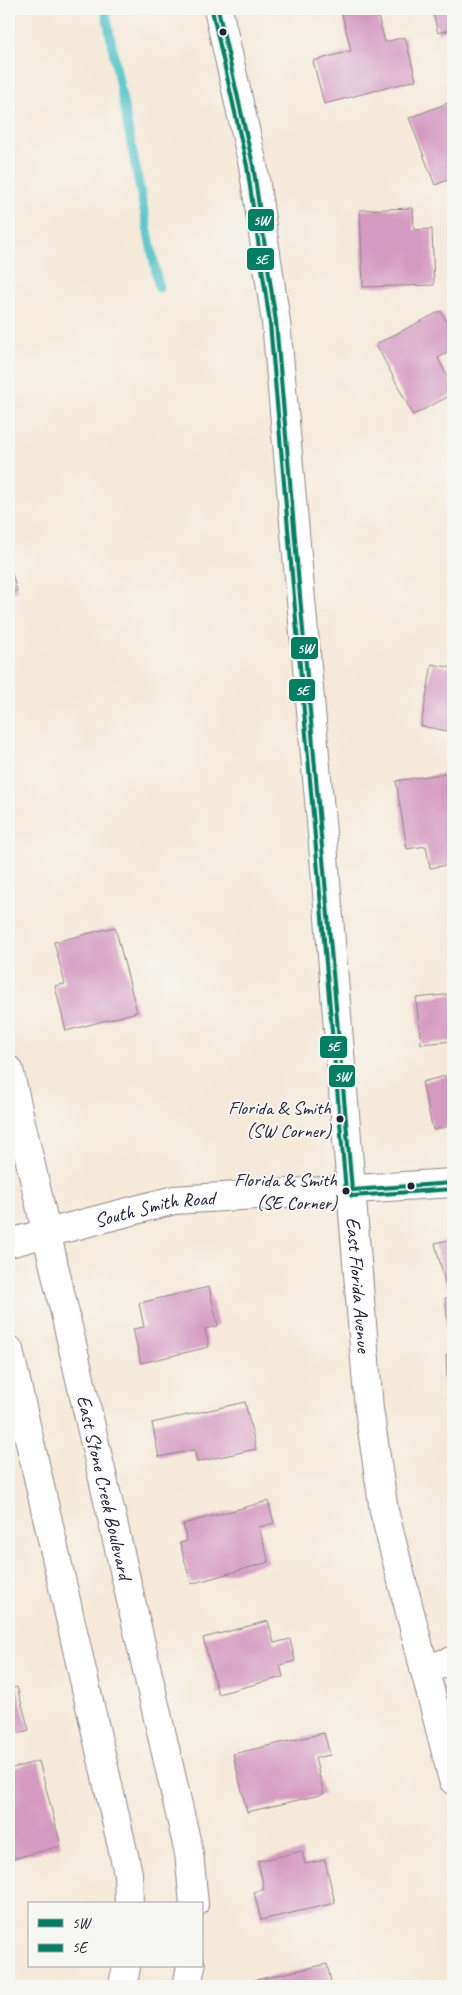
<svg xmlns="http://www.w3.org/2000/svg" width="462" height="1995" font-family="Caveat,sans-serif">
<rect width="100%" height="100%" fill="#f6f6f2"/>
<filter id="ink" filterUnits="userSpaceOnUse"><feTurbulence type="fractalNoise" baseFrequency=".02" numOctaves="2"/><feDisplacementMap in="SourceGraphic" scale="10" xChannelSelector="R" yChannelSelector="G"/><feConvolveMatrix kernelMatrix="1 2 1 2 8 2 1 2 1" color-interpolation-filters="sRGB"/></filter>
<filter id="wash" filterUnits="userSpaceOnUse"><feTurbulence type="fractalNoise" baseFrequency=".0096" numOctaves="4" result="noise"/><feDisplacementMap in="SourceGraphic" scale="20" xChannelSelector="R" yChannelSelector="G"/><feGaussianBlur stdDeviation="1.12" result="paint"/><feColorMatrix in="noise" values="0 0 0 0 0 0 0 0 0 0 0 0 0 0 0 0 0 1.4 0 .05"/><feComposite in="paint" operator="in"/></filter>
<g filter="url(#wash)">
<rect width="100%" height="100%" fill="#f5e9d9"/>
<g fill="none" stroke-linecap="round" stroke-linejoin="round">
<path stroke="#58c6cb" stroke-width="9" d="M 105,9 L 159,288"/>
</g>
<g id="blocks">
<path fill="#d59abf" d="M 345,9 L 376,9 L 385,42 L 405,37 L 416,80 L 324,104 L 313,61 L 351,51 L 341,10 Z
M 432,9 L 453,9 L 453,29 L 438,33 Z
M 453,101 L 453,178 L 435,185 L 409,118 Z
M 413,208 L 414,230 L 432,229 L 434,285 L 363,287 L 360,210 Z
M 441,311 L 453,335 L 453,350 L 438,358 L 453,388 L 453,394 L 413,415 L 376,344 Z
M 9,563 L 17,591 L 9,593 Z
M 432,664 L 453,668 L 453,732 L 421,726 Z
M 453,772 L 453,864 L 430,868 L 426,846 L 407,849 L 396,781 Z
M 115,927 L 137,1012 L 66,1031 L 55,986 L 65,984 L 54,942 Z
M 453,994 L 453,1041 L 421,1044 L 416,998 Z
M 453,1074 L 453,1125 L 433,1130 L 422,1082 Z
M 453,1239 L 453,1284 L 446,1286 L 435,1243 Z
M 209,1287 L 218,1326 L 205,1329 L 209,1347 L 141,1363 L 133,1329 L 144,1327 L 139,1303 Z
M 453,1297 L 453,1344 L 450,1344 L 445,1298 Z
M 446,1355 L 453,1355 L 453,1399 L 448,1399 Z
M 245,1402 L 256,1449 L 197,1462 L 194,1450 L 159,1457 L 152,1423 Z
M 268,1501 L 274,1523 L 259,1527 L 269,1562 L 191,1584 L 180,1543 L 187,1541 L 183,1524 Z
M 268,1621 L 274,1643 L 290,1639 L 295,1661 L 280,1665 L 283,1677 L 218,1694 L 203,1638 Z
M 17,1687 L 29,1730 L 9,1736 L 9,1689 Z
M 324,1733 L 330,1755 L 315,1758 L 324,1794 L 247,1812 L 233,1754 Z
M 39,1761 L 61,1846 L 12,1859 L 9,1846 L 9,1769 Z
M 302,1851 L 305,1864 L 325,1860 L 335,1903 L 261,1920 L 254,1892 L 264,1889 L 258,1861 Z
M 327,1964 L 332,1986 L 252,1986 L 251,1981 Z"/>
</g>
</g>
<g filter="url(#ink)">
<use href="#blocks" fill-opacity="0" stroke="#8c868a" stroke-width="1"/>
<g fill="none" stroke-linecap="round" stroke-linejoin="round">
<g stroke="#8c868a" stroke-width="30">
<g id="minor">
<path id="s1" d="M 218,9 L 253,165 L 276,322 L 323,844 L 369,1409 L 384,1511 L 453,1780"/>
<path id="s2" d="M 9,1070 L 189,1853 L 194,1904"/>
<path id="s3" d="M 9,1243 L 174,1200 L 453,1183"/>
<path d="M 9,1350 L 128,1873 L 129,1904"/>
<path d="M 424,1669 L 453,1661"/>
<path d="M 123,1986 L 126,1966"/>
<path d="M 187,1986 L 191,1966"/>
</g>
</g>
<use href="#minor" stroke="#fff" stroke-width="28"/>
<g stroke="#f6f6f2" stroke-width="8">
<path id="bus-1" d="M 218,9 L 253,165 L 276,322 L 352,1190 L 453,1183"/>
</g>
<g stroke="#f6f6f2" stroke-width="8">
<path id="bus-2" d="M 212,10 L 247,166 L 270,323 L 346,1191 L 352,1196 L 453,1189"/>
</g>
<use href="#bus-1" stroke="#008063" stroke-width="4"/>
<use href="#bus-2" stroke="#008063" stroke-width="4"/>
</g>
</g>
<g fill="#22223b" stroke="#f6f6f2" stroke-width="2">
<circle cx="223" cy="32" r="4.5"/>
<circle cx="340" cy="1119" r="4.5"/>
<circle cx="411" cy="1186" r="4.5"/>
<circle cx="346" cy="1191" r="4.5"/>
</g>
<g text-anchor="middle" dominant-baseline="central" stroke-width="4" stroke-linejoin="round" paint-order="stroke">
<g font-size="19" fill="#22223b" stroke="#f6f6f2" text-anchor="end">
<text x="331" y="1108">Florida &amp; Smith<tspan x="331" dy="23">(SW Corner)</tspan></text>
<text x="337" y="1180">Florida &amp; Smith<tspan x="337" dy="23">(SE Corner)</tspan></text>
</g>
<g font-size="20" fill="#22223b" stroke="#f6f6f2">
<text stroke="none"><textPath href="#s3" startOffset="150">South Smith Road</textPath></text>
<text stroke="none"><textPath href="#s1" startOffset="1285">East Florida Avenue</textPath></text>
<text stroke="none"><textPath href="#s2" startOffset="428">East Stone Creek Boulevard</textPath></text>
</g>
</g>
<g stroke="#f6f6f2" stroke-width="2">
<rect x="247" y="208" width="28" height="24" rx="5" fill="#008063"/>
<rect x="246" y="247" width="29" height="24" rx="5" fill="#008063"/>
<rect x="290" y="636" width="29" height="24" rx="5" fill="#008063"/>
<rect x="288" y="678" width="28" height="24" rx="5" fill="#008063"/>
<rect x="319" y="1035" width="29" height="24" rx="5" fill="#008063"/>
<rect x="328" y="1064" width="28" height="24" rx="5" fill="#008063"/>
</g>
<g font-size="14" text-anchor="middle" font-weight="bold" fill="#fff">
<text x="261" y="225">5W</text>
<text x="261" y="264">5E</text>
<text x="305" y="653">5W</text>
<text x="302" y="695">5E</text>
<text x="333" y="1051">5E</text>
<text x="342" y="1081">5W</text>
</g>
<rect width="462" height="1995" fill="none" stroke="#f6f6f2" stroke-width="30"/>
<rect x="28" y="1902" width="175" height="65" fill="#f6f6f2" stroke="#a1a1a9"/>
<rect x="38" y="1919" width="25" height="8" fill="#008063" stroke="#a1a1a9"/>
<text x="72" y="1928" font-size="15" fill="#22223b">5W</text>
<rect x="38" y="1944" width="25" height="8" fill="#008063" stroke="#a1a1a9"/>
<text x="72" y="1952" font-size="15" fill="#22223b">5E</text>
</svg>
